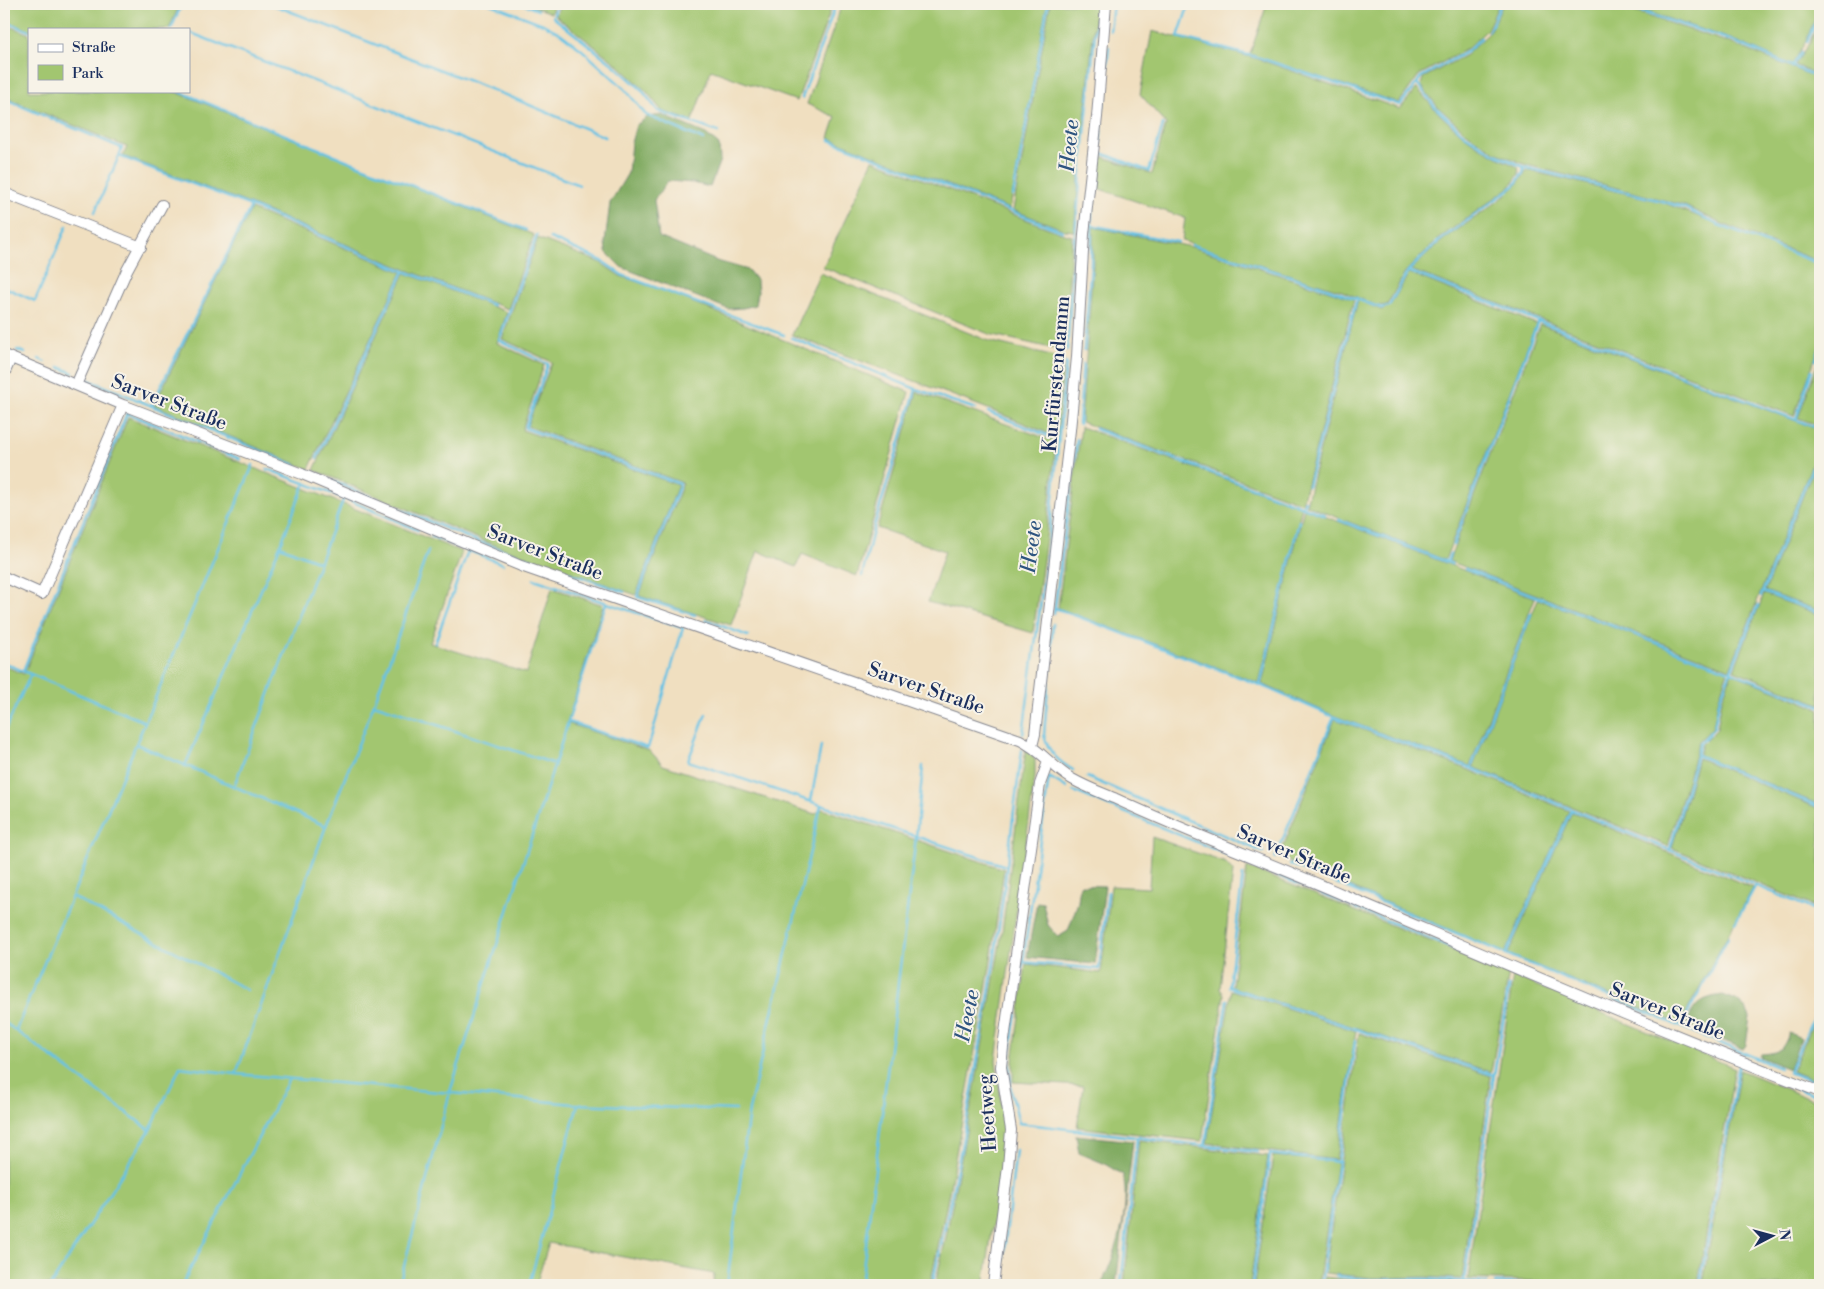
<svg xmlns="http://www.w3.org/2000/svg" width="1824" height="1289" font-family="'Libre Bodoni',serif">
<rect width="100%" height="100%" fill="#f7f3e8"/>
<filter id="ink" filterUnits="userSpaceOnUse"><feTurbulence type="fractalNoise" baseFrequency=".02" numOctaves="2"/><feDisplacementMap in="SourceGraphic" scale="10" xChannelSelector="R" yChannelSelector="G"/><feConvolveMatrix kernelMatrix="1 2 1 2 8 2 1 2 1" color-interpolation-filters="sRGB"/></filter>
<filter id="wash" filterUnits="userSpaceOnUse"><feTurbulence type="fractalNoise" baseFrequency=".0096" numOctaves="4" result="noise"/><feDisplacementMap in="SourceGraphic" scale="20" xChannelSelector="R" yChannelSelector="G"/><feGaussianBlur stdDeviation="1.12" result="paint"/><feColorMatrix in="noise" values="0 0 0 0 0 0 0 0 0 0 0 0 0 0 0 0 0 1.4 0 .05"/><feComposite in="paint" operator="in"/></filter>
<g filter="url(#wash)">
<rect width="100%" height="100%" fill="#f0dfc0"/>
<path fill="#a2c670" stroke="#5e7a67" d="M 4,4 L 180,4 L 169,29 L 29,30 L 4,20 Z
M 528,4 L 554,4 L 551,13 Z
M 560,4 L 833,4 L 797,101 L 711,70 L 692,121 L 662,111 L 646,91 L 618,65 L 556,16 Z
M 842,4 L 1047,4 L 1010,209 L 829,138 L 836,117 L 807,104 Z
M 1050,4 L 1096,4 L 1074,231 L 1065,230 L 1013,210 Z
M 1267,4 L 1499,4 L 1487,30 L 1467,49 L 1419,75 L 1399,103 L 1250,54 Z
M 1503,4 L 1611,4 L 1730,43 L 1820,79 L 1820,262 L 1720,223 L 1683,205 L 1527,165 L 1497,153 L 1468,134 L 1437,106 L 1421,85 L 1423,78 L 1466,55 L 1491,31 Z
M 1623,4 L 1820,4 L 1820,7 L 1806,41 L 1792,65 L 1731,39 Z
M 1820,17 L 1820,76 L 1795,65 L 1810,42 Z
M 4,24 L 29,34 L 29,91 L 173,91 L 534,235 L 508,309 L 402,268 L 250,204 L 123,156 L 127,147 L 4,97 Z
M 1152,31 L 1258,59 L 1400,109 L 1417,88 C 1445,124 1475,148 1518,167 L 1519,174 L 1510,187 L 1437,240 L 1406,271 L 1387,305 L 1378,306 L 1342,291 L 1182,241 L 1185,218 L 1097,188 L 1101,156 L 1152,174 L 1166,124 L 1140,94 Z
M 873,160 L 1061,233 L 1072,236 L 1064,351 L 989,334 L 823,267 Z
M 1526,170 L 1662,202 L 1820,265 L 1820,345 L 1794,416 L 1411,270 C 1421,261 1431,250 1442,241 C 1462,225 1520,192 1526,170 Z
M 251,209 L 402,272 L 309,469 L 154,405 Z
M 1093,227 L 1192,247 L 1354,299 L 1302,503 L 1081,422 L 1093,265 Z
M 538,238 L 601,263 L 620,276 L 670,293 L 909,392 L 857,576 L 802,554 L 796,567 L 758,551 L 731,625 L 639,596 L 683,483 L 527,426 L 552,362 L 502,339 Z
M 405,273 L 507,312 L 497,343 L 544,365 L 522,430 L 678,485 L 636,595 L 489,543 L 314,470 Z
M 820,273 L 989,341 L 1063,359 L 1057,437 C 970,400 880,369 792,335 Z
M 1409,273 L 1536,324 L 1445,560 L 1306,505 L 1358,300 L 1381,310 L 1390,306 Z
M 1540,324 L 1820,430 L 1820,444 L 1730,669 L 1449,561 Z
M 1818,362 L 1820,363 L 1820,426 L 1798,418 Z
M 917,392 L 1056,442 L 1046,539 L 1033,633 L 928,602 L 945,551 L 877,528 Z
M 128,417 L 462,552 L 430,643 L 526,673 L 552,588 L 603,605 L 567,723 L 650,751 L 663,765 L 815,814 L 822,809 L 1004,869 L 990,967 L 947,1203 L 930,1285 L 713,1285 L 714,1274 L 549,1243 L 536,1285 L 4,1285 L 4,666 L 24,674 Z
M 1081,427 L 1302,507 L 1259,683 L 1058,608 Z
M 1820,453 L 1820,611 L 1765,591 Z
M 1304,508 L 1535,598 L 1470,766 L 1335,716 L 1262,684 Z
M 1764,594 L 1820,615 L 1820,704 L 1734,670 Z
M 1538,599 L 1728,671 L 1719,697 L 1713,727 L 1699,741 L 1668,846 L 1473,767 Z
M 1732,673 L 1820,709 L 1820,805 L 1699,755 L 1702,744 L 1717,729 L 1722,699 Z
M 1335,719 L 1472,771 L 1569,811 L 1505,953 L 1279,857 Z
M 1026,748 L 1035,760 L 1035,777 L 996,1060 L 1004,1128 L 1001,1171 L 984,1285 L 935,1285 L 945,1242 L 976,1081 L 1002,932 Z
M 1698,758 L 1820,809 L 1820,909 L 1672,848 Z
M 1572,812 L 1753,888 L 1680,1024 L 1508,954 Z
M 1152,837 L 1226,863 L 1233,871 L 1220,989 L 1224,994 L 1202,1141 L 1077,1127 L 1083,1086 L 1013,1082 L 1013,1061 L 1026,964 L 1101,973 L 1111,886 L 1149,888 Z
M 1247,867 L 1509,973 L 1491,1072 L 1232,987 Z
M 1513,976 L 1735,1068 L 1698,1282 L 1602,1283 L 1468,1279 Z
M 1231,990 L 1356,1031 L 1336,1160 L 1207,1143 Z
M 1820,1008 L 1820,1082 L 1792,1071 Z
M 1359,1033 L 1491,1076 L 1462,1279 L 1426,1277 L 1373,1278 L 1325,1273 Z
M 1740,1070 L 1820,1103 L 1820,1285 L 1754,1285 L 1703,1283 Z
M 1139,1140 L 1268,1156 L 1250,1285 L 1124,1285 Z
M 1273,1156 L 1337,1162 L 1318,1285 L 1254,1285 Z
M 1325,1277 L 1371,1283 L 1424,1281 L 1476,1284 L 1324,1285 Z"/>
<path fill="#81ab62" stroke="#4e6d60" d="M 662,115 L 706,134 L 719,145 L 720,160 L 710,187 L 693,183 L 668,181 L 654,200 L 659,237 L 717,261 L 748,270 L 757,281 L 758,292 L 756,305 L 743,308 L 728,309 L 621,267 L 606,252 L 605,242 L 610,203 L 628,173 L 631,143 L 636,125 L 648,117 Z
M 1080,885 L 1105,886 L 1095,964 L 1027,957 L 1037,902 L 1043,903 L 1048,925 L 1058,937 L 1068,931 L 1078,902 Z
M 1723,995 L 1736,1000 L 1746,1009 L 1750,1017 L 1746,1045 L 1743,1049 L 1686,1024 C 1695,1004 1700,998 1723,995 Z
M 1789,1033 L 1801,1038 L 1789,1069 L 1760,1057 L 1761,1054 C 1779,1053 1783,1050 1789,1033 Z
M 1076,1135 L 1133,1141 L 1116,1285 L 1101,1285 C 1116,1254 1131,1210 1123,1175 L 1103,1163 L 1079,1153 Z"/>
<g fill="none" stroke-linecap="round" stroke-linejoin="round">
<path stroke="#66c2e4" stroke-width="2.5" d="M 271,4 L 513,98 L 605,137
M 490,4 L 543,24 L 560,33 L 582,50 L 625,89 L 646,115 L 704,140
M 523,4 L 538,10
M 557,4 L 553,17 L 615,66 L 641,89 L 658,111 L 718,132
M 1189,4 L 1178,37 L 1260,58 L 1400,105 L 1417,83
M 1617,4 L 1730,40 L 1820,78
M 4,21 L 29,31
M 171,29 L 182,4
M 1110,31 L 1113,4
M 1489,31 L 1501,4
M 191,33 L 579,185
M 1481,38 L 1468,51 L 1421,77 L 1417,83 L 1435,107 L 1465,135 L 1495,154 L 1524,167 L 1662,201 L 1685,208 L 1716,224 L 1820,264
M 1807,42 L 1820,11
M 1792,67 L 1801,53
M 178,91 L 346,160 L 526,230
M 802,98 L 836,4
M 4,99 L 122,148 L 119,156 L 251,206 L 404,271 L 493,305
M 1103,109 L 1109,47
M 830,140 L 1062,231
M 1099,152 L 1149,171 L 1163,125
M 1099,153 L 1102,124
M 1094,185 L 1097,167
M 1013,196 L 1048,4
M 95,212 L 119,156
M 1091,225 L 1178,242
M 537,235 L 499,340 L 548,364 L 525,428 L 680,484 L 637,597 L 695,615
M 550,238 L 602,261 L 622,275 L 784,335
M 1192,245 L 1312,283 L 1381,308 L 1389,306 L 1408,271 L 1438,242 L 1514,186 L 1523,173 L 1524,167
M 1408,271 L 1820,429
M 4,287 L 35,301 L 67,226
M 792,338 L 916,389 L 976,409
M 1820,348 L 1816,360 L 1820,361
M 17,350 L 25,353
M 1067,350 L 1075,234 L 1098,4
M 1084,350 L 1091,266 L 1092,207
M 39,359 L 45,362
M 59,367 L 73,373
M 87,379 L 297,466
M 151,406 L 251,206
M 988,412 L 1059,440
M 1796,419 L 1812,370
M 1079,424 L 1083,364
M 1095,429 L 1325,515
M 317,458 L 404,271
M 267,469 L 344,498 L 418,530
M 310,472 L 479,542 L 624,592
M 1308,486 L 1357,298
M 1303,506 L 1305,500
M 1339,520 L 1452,564
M 431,536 L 503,564
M 1453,545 L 1538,321
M 280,546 L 319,562
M 1447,562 L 1450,554
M 1465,569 L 1820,706
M 862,576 L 875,523 L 916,389
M 534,579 L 683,628 L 648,748 L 569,722
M 1763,592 L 1820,613
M 1761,596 L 1820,448
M 1055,608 L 1260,685 L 1334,717 L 1471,768 L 1820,912
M 1054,613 L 1077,439
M 706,620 L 748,636
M 1053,624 L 1044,735 C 1048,752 1058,761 1073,770
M 435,643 L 468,551
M 4,663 L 23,671
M 1260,685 L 1299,521
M 374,704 L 555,764
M 706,714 L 688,761 L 1006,866
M 145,722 L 23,671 L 127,413 L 240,459
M 4,732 L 30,676
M 1023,734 L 1048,549 L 1066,363
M 136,744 L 326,826
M 1697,755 L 1820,807
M 185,766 L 280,546 L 305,483
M 1471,768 L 1531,614
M 1087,777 L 1263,852
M 234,786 L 344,498
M 1067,788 L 1049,777 L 1009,1061 L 1011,1090 L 1019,1123 L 1258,1152
M 1073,791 L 1550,988
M 811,801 L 821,746
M 1670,849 L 1700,743 L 1714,728 L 1720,698 L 1758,605
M 1275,858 L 1334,717
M 1290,864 L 1780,1068
M 1243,875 L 1229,987 L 1494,1075
M 73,897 L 247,990
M 1735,923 L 1755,887
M 1506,954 L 1571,810
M 1023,962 L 1099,969 L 1108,892
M 1820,1003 L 1789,1072 L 1820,1084
M 4,1022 L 150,1130
M 1681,1026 L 1729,936
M 16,1030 L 253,465
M 236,1074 L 326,826 L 374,704 L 428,551
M 1797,1088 L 1820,1098
M 1205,1146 L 1227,1000
M 1336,1276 L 1371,1280 L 1424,1279 L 1487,1283
M 1464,1281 L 1494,1075 L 1509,986
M 1495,1283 L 1718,1285
M 1700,1284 L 1739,1065
M 51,1285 L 150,1130 L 180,1067 L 236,1074 L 575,1104 L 736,1110
M 182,1285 L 289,1079
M 399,1285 L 450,1092 L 606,603
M 529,1285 L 578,1104
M 727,1285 L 749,1110 L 821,805
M 861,1285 L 916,837 L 923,766
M 932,1285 C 956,1181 976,1074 993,968 C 1004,895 1012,822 1022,750
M 1000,1285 L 1016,1150
M 1121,1285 L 1137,1138
M 1252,1285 L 1270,1154 L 1339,1162
M 1321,1285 L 1355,1041"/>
</g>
</g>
<g filter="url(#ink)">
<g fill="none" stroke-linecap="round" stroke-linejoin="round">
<g stroke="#86878f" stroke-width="12">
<path id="street" d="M 4,193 L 141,247
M 4,355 L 123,405 L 302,474 L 521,566 L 1020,740 C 1040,749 1053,768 1072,779 C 1086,787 1102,793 1116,799 C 1191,834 1268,862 1344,895 C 1502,962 1660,1031 1820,1092
M 4,374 L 11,358
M 76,385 L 127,270 L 162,205
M 4,577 L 42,594 L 123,405
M 1032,746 L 1035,734 L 1070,430 L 1077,357 L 1084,234 L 1097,117 L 1106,4
M 993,1285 L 1008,1167 L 1011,1130 L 1001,1067 L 1003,1047 L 1040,784 L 1048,762"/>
</g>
<use href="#street" stroke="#fff" stroke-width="10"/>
</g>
</g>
<g text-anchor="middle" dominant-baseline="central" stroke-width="4" stroke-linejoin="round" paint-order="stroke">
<g font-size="20" fill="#1b2f5e" stroke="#f7f3e8">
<text transform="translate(1057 374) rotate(-85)">Kurfürstendamm</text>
<text transform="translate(169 403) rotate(21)">Sarver Straße</text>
<text transform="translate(545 553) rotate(21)">Sarver Straße</text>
<text transform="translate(926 689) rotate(19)">Sarver Straße</text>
<text transform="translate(1294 855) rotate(23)">Sarver Straße</text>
<text transform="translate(1667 1012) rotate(22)">Sarver Straße</text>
<text transform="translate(988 1113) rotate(-94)">Heetweg</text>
</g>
<g font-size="21" font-style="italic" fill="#2e5480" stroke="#f7f3e8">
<text transform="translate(1070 146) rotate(-85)">Heete</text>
<text transform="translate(1032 547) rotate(-83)">Heete</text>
<text transform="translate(968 1016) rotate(-79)">Heete</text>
</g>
</g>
<rect width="1824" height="1289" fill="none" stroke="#f7f3e8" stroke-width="20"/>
<rect x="28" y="28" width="162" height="65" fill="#f7f3e8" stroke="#9fa5b1"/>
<rect x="38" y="44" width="25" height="8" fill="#ffffff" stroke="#9fa5b1"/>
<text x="72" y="52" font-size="15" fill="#1b2f5e">Straße</text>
<rect x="38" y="65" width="25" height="15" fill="#a2c670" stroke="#9fa5b1"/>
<text x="72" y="78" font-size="15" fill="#1b2f5e">Park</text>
<g transform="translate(1772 1236) rotate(84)" stroke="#f7f3e8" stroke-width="4" paint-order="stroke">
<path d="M0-4L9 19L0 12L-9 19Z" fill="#1b2f5e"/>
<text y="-8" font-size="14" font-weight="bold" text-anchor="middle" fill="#1b2f5e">N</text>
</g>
</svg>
